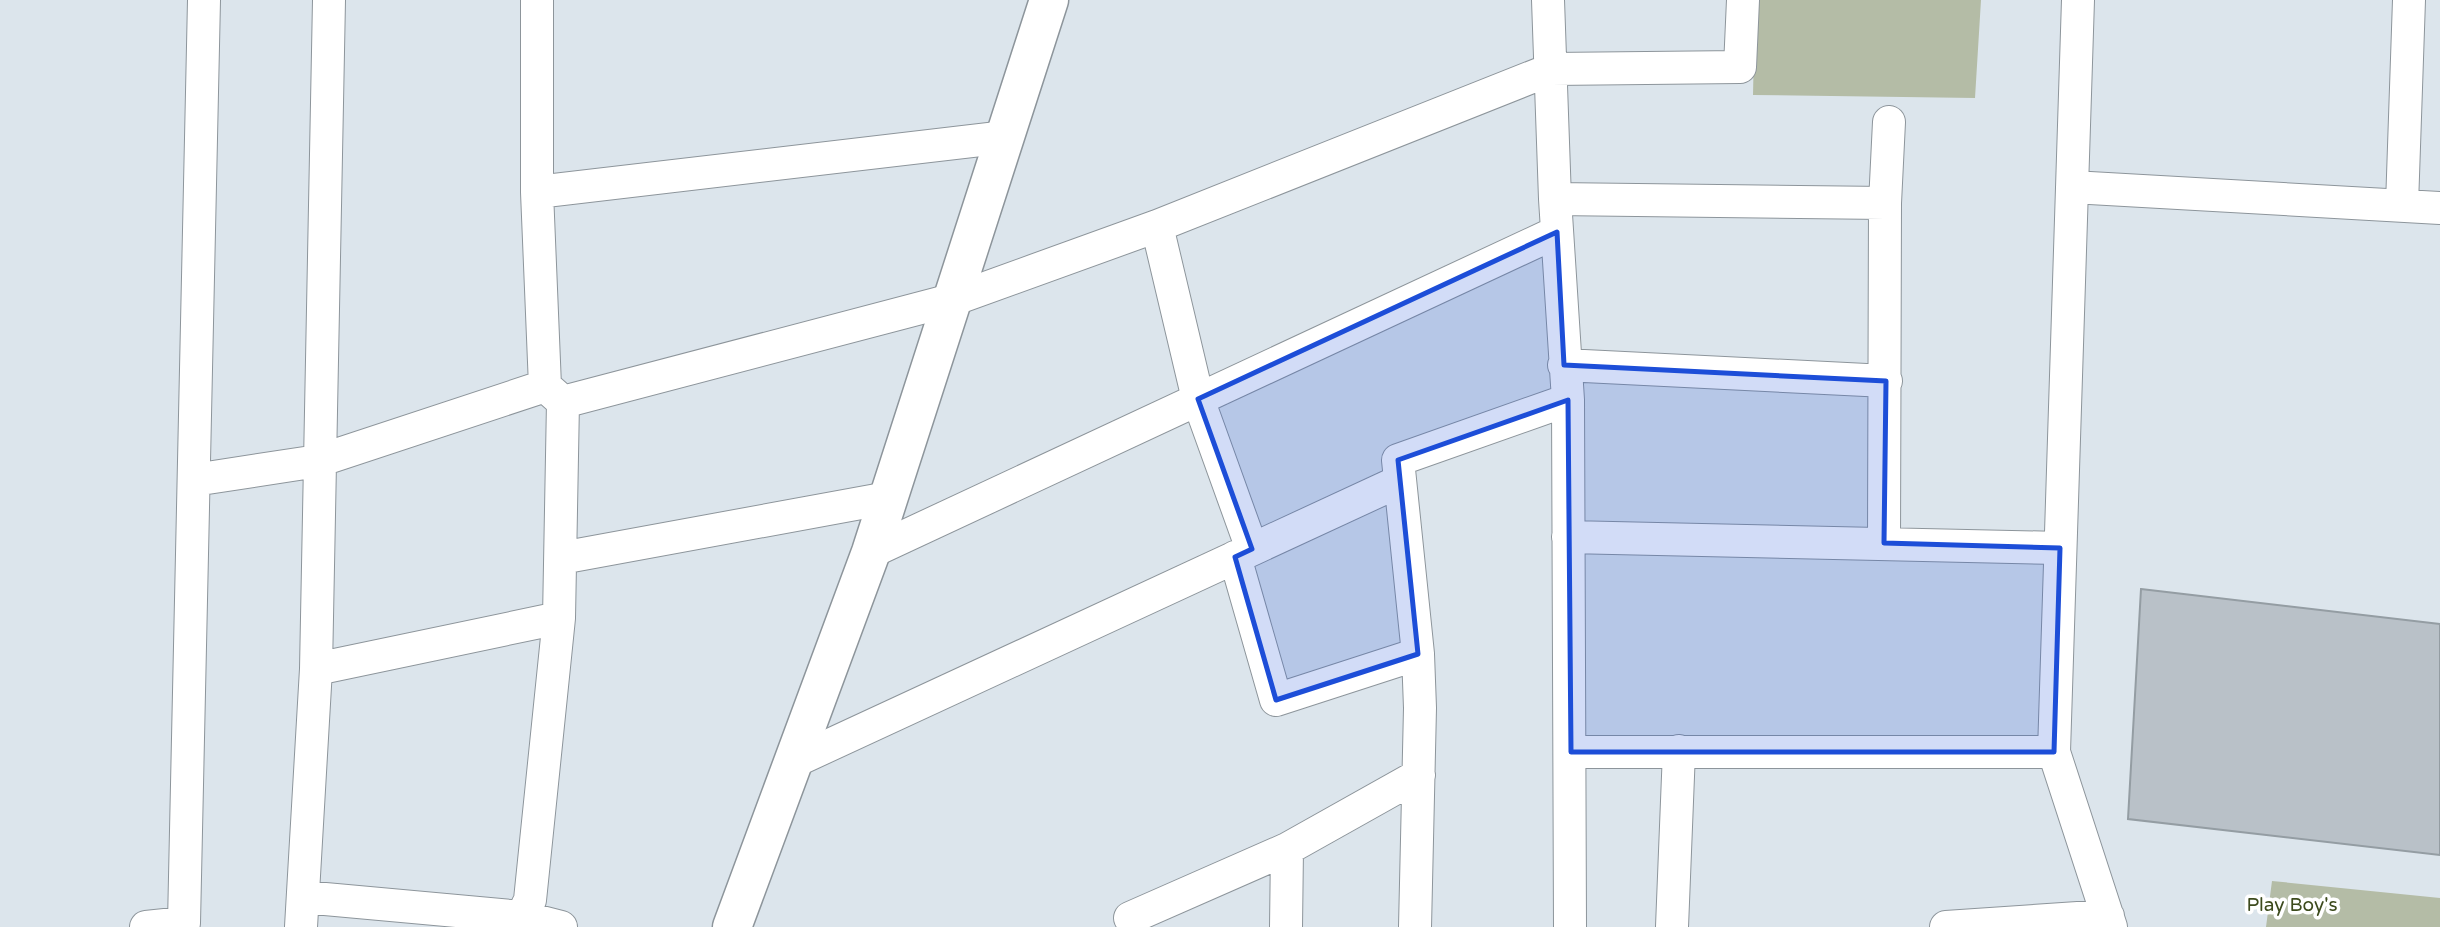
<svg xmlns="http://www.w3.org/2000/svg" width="2440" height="927" font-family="'Varela Round',sans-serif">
<rect width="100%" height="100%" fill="#dce5ec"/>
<path fill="#b4bca6" d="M 1755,0 L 1981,0 L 1975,98 L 1753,95 Z
M 2272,881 L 2440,898 L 2440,927 L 2266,927 Z"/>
<path fill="#b9c1c8" stroke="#949da3" stroke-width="2" d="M 2141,589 L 2440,624 L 2440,855 L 2128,819 Z"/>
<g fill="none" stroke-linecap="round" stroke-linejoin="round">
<g stroke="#8d959b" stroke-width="34">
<path id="street" d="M 537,0 L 537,192 L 545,386 L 563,402 L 955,299 L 1157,226 L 1552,69 L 1740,67 L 1743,0
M 1548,0 L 1555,199 L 1568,400 L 1570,927
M 2078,0 L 2054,752 L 2111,927
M 2072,187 L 2440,208
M 537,192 L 1006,137
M 1555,199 L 1885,203
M 2402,205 L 2409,0
M 1157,226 L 1198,399 L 1252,549
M 1564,365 L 1886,381
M 194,480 L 318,461 L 545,386
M 1568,537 L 2060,548
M 1884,543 L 1885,203 L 1889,122
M 871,552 L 1557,232
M 1235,557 L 1276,700 L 1418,654
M 561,558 L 888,498
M 316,669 L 559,618 L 563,402
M 1571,752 L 2054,752
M 793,762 L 1400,481
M 303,897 L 522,917 L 561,927
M 1130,918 L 1287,849
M 146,927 L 184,923 L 204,0
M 301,927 L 316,669 L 329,0
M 517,927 L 530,900 L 559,618
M 1286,927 L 1287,849 L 1419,775
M 1415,927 L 1420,708 L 1418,654 L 1398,460 L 1568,400
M 1672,927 L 1679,751
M 1946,927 L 2108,916"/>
</g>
<g stroke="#8d959b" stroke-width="41">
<path id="secondary" d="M 732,927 L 871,552 L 1049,0"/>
</g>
<use href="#street" stroke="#fff" stroke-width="32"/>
<use href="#secondary" stroke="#fff" stroke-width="38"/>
</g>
<path fill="#1d4ed8" fill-opacity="0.2" stroke="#1d4ed8" stroke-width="5" stroke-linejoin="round" d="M 1557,232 L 1564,365 L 1886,381 L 1884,543 L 2060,548 L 2054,752 L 1571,752 L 1568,400 L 1398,460 L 1418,654 L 1276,700 L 1235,557 L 1252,549 L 1198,399 Z"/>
<g text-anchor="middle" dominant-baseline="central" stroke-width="7" stroke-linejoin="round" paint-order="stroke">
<g font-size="19" fill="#3d4b1d" stroke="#fff">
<text x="2292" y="905">Play Boy's</text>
</g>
</g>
</svg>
